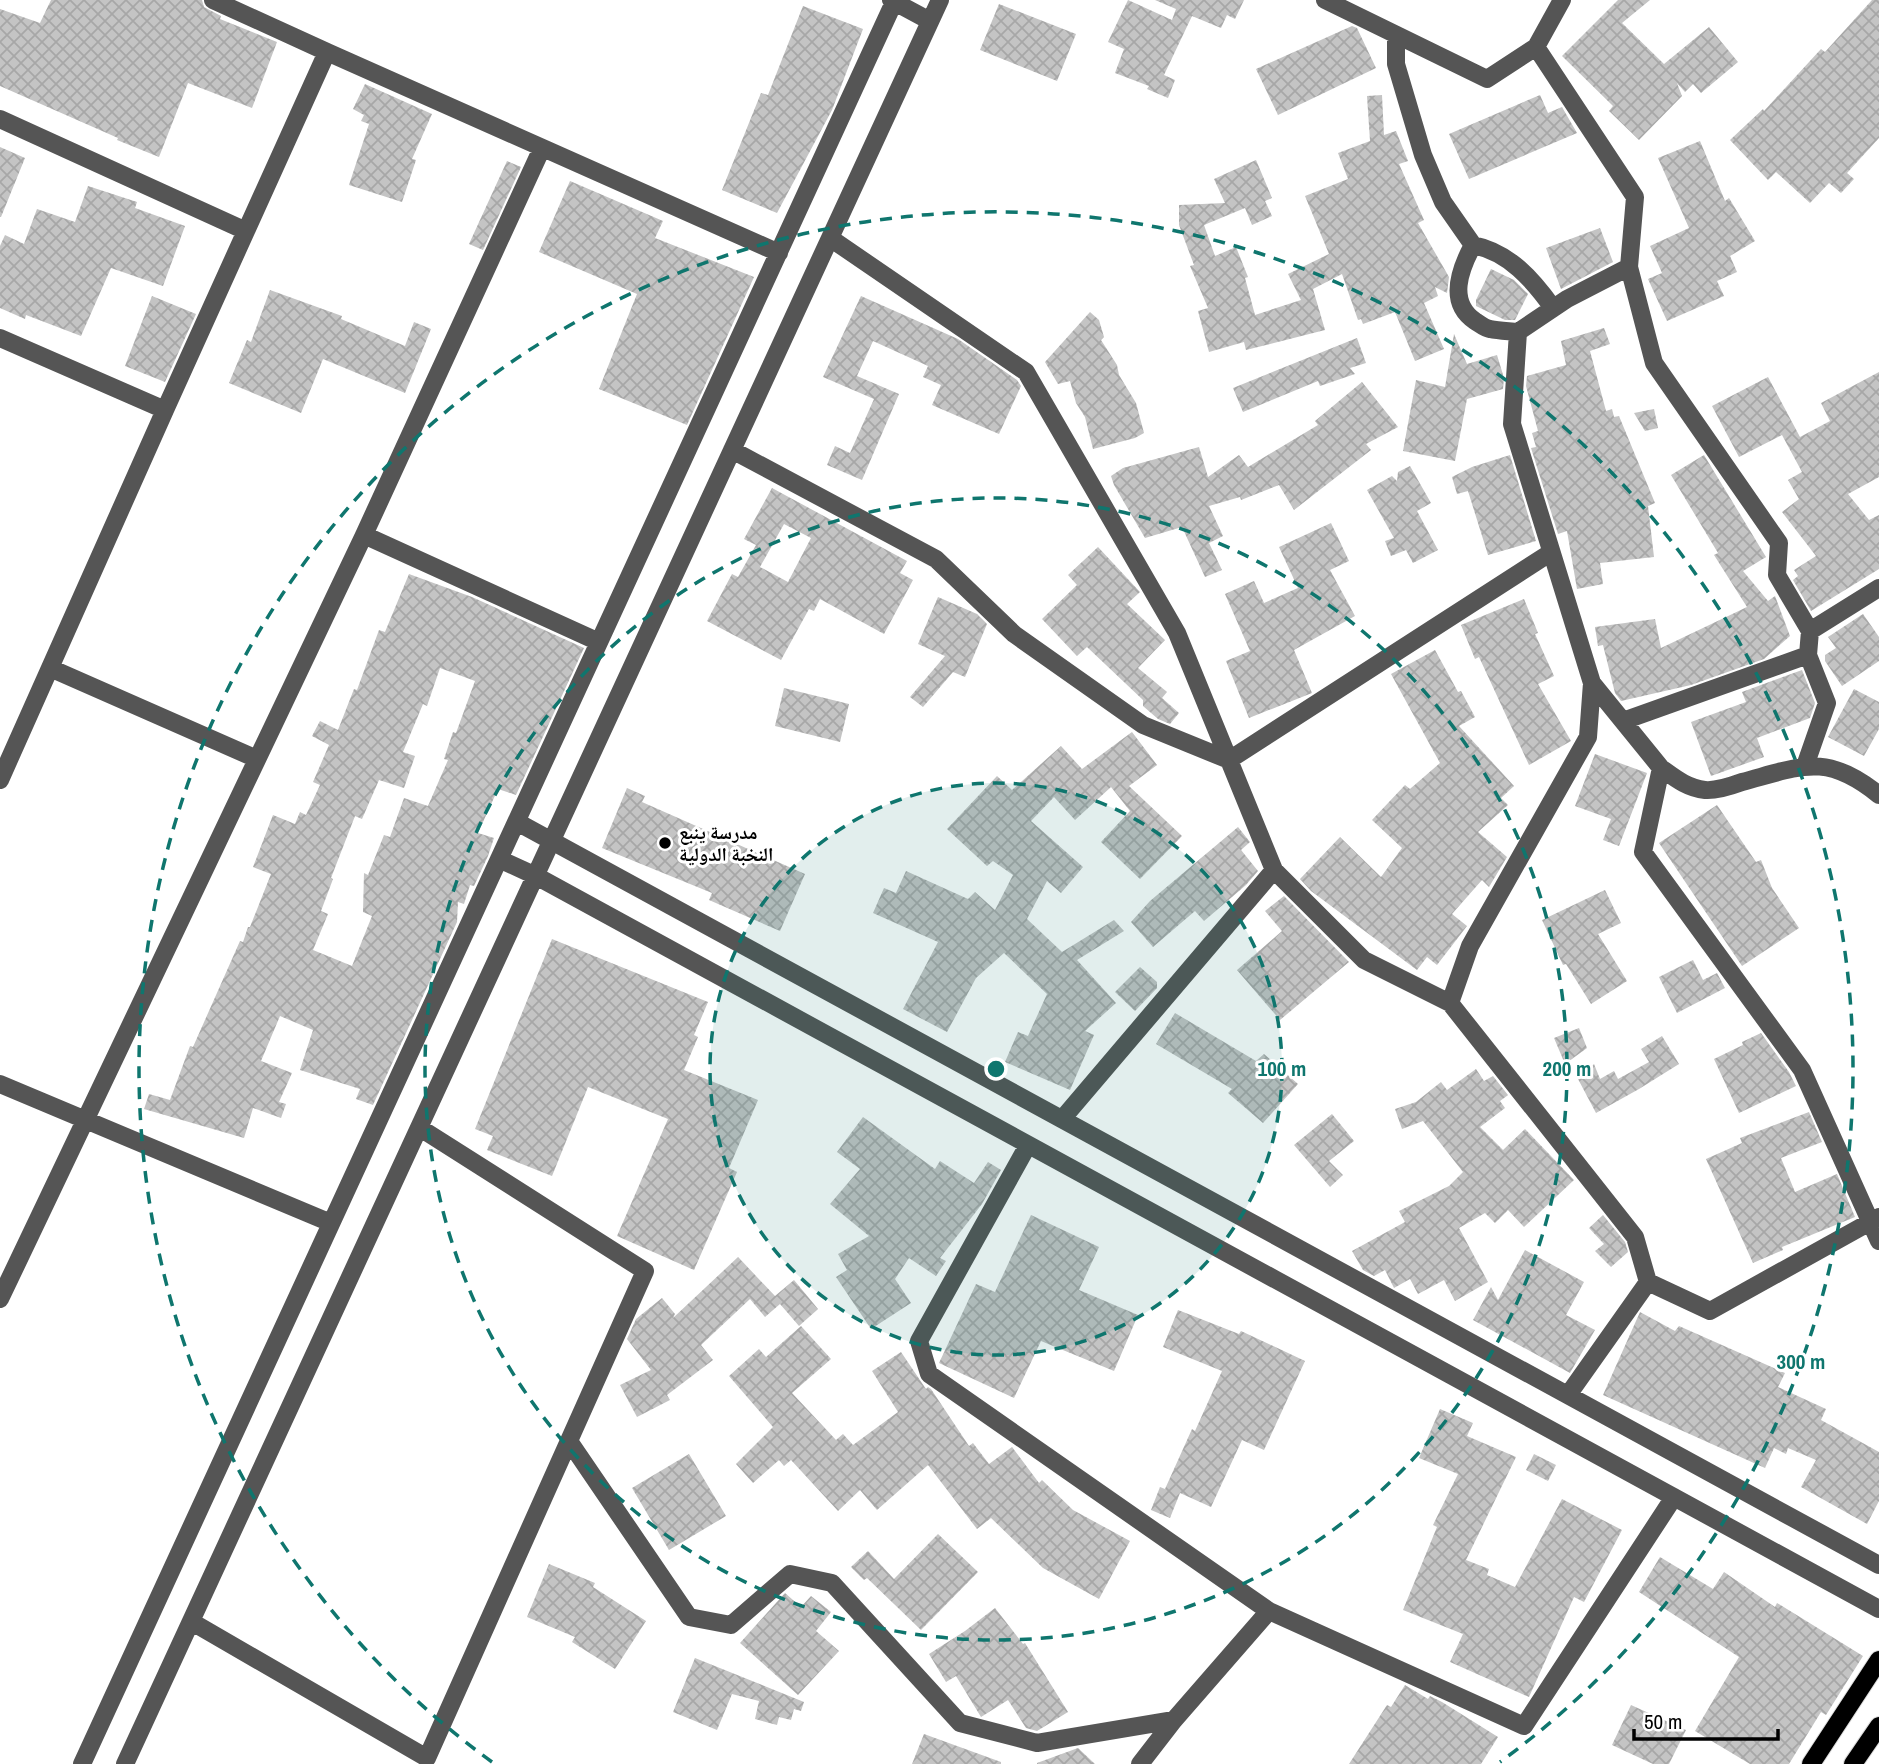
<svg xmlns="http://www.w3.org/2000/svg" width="1879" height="1764" font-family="'Archivo Narrow','Noto Naskh Arabic',sans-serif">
<defs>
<pattern id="building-cross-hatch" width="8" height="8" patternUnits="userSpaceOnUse" patternTransform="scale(1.75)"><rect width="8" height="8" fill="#c4c4c4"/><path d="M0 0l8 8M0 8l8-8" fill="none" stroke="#a7a7a7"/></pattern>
</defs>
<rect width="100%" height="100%" fill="#fff"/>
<path fill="url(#building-cross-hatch)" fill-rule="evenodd" d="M 51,0 L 202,0 L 204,7 L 221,16 L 220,19 L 277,42 L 252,108 L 188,83 L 159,157 L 117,140 L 118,138 L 0,86 L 0,9 L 40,23 Z
M 1128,0 L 1172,20 L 1176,9 L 1155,0 L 1244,0 L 1235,19 L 1227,15 L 1221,28 L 1192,16 L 1164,75 L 1175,80 L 1168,98 L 1147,89 L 1149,86 L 1115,73 L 1124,49 L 1108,42 Z
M 1618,0 L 1650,0 L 1622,23 L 1664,64 L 1709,27 L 1738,62 L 1701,93 L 1693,84 L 1685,92 L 1677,83 L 1682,96 L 1639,140 L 1609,111 L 1613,106 L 1562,56 Z
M 1872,0 L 1879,0 L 1879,138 L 1847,173 L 1854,179 L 1841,193 L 1829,183 L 1810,203 L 1776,172 L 1768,180 L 1730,140 L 1763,109 L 1764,111 L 1821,49 L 1825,52 Z
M 999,4 L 1076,34 L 1057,81 L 980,50 Z
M 803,6 L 863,29 L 832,110 L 777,213 L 722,190 L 761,93 L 768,95 Z
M 1352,26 L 1357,28 L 1376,68 L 1278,115 L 1256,69 Z
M 365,84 L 432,114 L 412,159 L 416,160 L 402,202 L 349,185 L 369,124 L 361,121 L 364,115 L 353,109 Z
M 1382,95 L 1384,135 L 1396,131 L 1408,161 L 1399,164 L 1424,220 L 1418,223 L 1449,277 L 1447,293 L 1435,287 L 1438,296 L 1424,303 L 1444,349 L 1415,361 L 1395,312 L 1363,324 L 1361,319 L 1358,320 L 1342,274 L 1313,289 L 1325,330 L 1246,350 L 1244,342 L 1209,352 L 1198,311 L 1208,308 L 1190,266 L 1194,265 L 1179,225 L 1179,205 L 1225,203 L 1214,179 L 1256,160 L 1272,198 L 1265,201 L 1272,216 L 1252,225 L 1245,208 L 1204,225 L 1215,256 L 1236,247 L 1248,277 L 1245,278 L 1255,315 L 1301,300 L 1288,274 L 1329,254 L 1305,196 L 1348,179 L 1338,153 L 1370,141 L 1367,96 Z
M 1540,95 L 1548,113 L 1562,107 L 1577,133 L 1469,179 L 1449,134 Z
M 1700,141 L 1725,201 L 1729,198 L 1755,241 L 1730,256 L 1737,272 L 1717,281 L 1724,296 L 1667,321 L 1648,279 L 1662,273 L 1650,246 L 1689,228 L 1658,158 Z
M 0,147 L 25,158 L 1,217 L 0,217 Z
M 507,161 L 521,167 L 483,250 L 469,244 Z
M 570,181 L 663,221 L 655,238 L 754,277 L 687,425 L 599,389 L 637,294 L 539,252 Z
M 88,186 L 137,202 L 135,208 L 185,226 L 163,286 L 111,268 L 81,336 L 26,315 L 25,319 L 0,308 L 0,246 L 5,235 L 24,244 L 37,209 L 75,222 Z
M 1600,228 L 1613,262 L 1561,289 L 1546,248 Z
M 1491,269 L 1514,280 L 1528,294 L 1515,320 L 1505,320 L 1476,306 L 1476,300 Z
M 270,290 L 342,316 L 341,319 L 405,346 L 414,322 L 431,329 L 405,393 L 323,359 L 301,413 L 229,383 L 247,340 L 251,342 Z
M 152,296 L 196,314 L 165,382 L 125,366 Z
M 861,296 L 958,339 L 1017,380 L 1021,386 L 999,434 L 932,405 L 941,385 L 923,377 L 928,366 L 873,341 L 857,376 L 899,394 L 862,480 L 827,465 L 835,446 L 850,453 L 874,399 L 823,377 Z
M 1090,312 L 1099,320 L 1104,337 L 1101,340 L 1117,365 L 1119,375 L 1136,403 L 1144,433 L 1135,438 L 1093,449 L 1085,417 L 1076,403 L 1070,381 L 1058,384 L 1045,362 Z
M 1604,328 L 1610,344 L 1590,351 L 1606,411 L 1612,409 L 1614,417 L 1619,416 L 1655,503 L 1648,506 L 1654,557 L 1600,563 L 1603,584 L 1577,589 L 1567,531 L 1558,534 L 1531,448 L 1536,447 L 1532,433 L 1538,431 L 1526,386 L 1527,376 L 1566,365 L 1561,341 Z
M 1454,334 L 1467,364 L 1497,355 L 1504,378 L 1503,389 L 1467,399 L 1455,461 L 1403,451 L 1416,380 L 1445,387 Z
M 1357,338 L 1366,363 L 1350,368 L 1355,374 L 1320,386 L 1318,381 L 1243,412 L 1233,388 Z
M 1879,372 L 1879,477 L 1848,494 L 1869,520 L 1879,515 L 1879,569 L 1811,611 L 1793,580 L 1798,576 L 1794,570 L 1816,556 L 1782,512 L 1799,499 L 1788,480 L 1802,472 L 1782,435 L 1739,457 L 1712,406 L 1768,377 L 1800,437 L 1830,421 L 1821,403 Z
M 1362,382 L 1398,427 L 1366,444 L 1371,450 L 1294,510 L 1279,485 L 1241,500 L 1240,497 L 1209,506 L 1223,536 L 1209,543 L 1222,570 L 1205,577 L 1182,527 L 1145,538 L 1114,485 L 1111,476 L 1123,468 L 1199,447 L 1208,477 L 1239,455 L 1248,467 L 1318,425 L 1315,421 Z
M 1654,409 L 1658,428 L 1645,431 L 1634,413 Z
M 1510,455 L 1536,541 L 1488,555 L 1468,491 L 1457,494 L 1452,477 L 1472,467 Z
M 1704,455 L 1766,557 L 1743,571 L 1768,601 L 1775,596 L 1790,636 L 1764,659 L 1691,685 L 1621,701 L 1615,693 L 1603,645 L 1598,646 L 1595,627 L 1655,619 L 1661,648 L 1747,607 L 1714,555 L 1718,553 L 1671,475 Z
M 1410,466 L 1431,503 L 1417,511 L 1438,550 L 1413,563 L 1406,550 L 1391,556 L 1385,541 L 1394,538 L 1367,490 L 1392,476 L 1397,481 L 1398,472 Z
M 772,488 L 907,561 L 900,573 L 913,580 L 884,634 L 820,599 L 814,611 L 809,609 L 781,660 L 707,621 L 732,574 L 738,577 L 756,545 L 744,539 ZM 784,524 L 811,538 L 788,582 L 760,567 Z
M 1331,523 L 1349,561 L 1330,570 L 1355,616 L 1294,650 L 1312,693 L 1249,718 L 1226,661 L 1250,651 L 1225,594 L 1254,581 L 1264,603 L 1298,588 L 1279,547 Z
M 1098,547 L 1140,592 L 1127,604 L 1165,640 L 1138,668 L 1167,692 L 1162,698 L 1179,713 L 1170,724 L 1158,719 L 1143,706 L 1143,700 L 1087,647 L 1077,656 L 1042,619 L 1077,585 L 1068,575 Z
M 409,574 L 472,597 L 584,648 L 516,795 L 498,789 L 478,833 L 494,838 L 488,856 L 474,886 L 470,885 L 464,904 L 458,902 L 457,922 L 373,1105 L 356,1099 L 360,1089 L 300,1070 L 313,1030 L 280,1016 L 261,1061 L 292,1073 L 279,1102 L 286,1104 L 281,1118 L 253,1108 L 244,1138 L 144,1109 L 149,1094 L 170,1100 L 190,1046 L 193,1047 L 240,941 L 243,942 L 248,927 L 250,927 L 271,874 L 253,867 L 273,815 L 295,824 L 300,812 L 306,815 L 320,785 L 313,782 L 329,745 L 312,736 L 320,721 L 338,730 L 354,689 L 357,690 L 379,630 L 385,632 ZM 440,668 L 475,681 L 456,733 L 453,732 L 444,759 L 448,760 L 428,806 L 404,798 L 390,837 L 384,835 L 368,875 L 364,873 L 363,912 L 372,916 L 352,966 L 313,950 L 328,914 L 321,911 L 333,879 L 331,878 L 355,816 L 362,819 L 379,780 L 404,788 L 415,756 L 403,752 L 423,704 L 427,706 Z
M 938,597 L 977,614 L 987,624 L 965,677 L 953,672 L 923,707 L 910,697 L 945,656 L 918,644 Z
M 1524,599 L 1538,633 L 1535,634 L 1554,676 L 1538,684 L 1571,741 L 1529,765 L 1479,657 L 1475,659 L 1461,625 Z
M 1863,614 L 1879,637 L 1879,661 L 1842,686 L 1825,661 L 1825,655 L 1836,648 L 1828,637 Z
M 1435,650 L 1458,692 L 1461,691 L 1475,717 L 1459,726 L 1514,786 L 1501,798 L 1508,805 L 1478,832 L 1507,857 L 1489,887 L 1482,880 L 1452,914 L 1467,926 L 1437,965 L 1427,957 L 1417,970 L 1311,891 L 1300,879 L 1340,837 L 1381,877 L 1402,848 L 1372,820 L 1405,785 L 1410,789 L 1440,763 L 1391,674 Z
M 1802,670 L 1815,703 L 1810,718 L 1757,738 L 1764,757 L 1711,776 L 1691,722 L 1746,702 L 1742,692 Z
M 784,688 L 849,704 L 840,742 L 775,726 Z
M 1854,689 L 1879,702 L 1879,729 L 1864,756 L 1828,737 Z
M 1132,732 L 1157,765 L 1129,786 L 1182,836 L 1140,879 L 1101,842 L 1130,811 L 1111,787 L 1075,820 L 1054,797 L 1031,821 L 1083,867 L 1061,893 L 1047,881 L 1027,919 L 1062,952 L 1114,920 L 1124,931 L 1077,960 L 1116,1003 L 1085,1031 L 1094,1035 L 1070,1090 L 1005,1062 L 1018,1032 L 1028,1036 L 1047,994 L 1004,953 L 976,978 L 947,1032 L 903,1009 L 938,942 L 873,913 L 884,888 L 896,893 L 906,871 L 968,899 L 975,892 L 995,910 L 1013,875 L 993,861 L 987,866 L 947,829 L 997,776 L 1012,790 L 1061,746 L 1082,769 Z
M 1595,754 L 1647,773 L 1619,846 L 1603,840 L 1611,819 L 1575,806 Z
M 627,788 L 645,796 L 642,802 L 805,874 L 780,931 L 709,900 L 712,893 L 602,848 Z
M 1717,805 L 1756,862 L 1761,860 L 1772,888 L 1799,928 L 1742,966 L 1659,843 Z
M 1238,827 L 1250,842 L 1241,850 L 1258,871 L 1246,885 L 1204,921 L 1195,911 L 1153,947 L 1131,922 L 1150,901 Z
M 1605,890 L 1621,923 L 1598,934 L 1627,981 L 1591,1004 L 1566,964 L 1563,965 L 1542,920 Z
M 1284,896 L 1349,962 L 1280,1020 L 1237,970 L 1282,931 L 1265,911 Z
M 552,939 L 708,1002 L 694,1035 L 698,1037 L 684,1070 L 758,1100 L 729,1168 L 737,1172 L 694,1270 L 617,1236 L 668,1119 L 588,1087 L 552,1176 L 487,1150 L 493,1136 L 475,1129 Z
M 1693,960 L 1703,980 L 1717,973 L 1725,988 L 1677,1013 L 1659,977 Z
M 1140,967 L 1157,982 L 1157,988 L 1135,1011 L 1115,992 Z
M 1175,1013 L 1256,1061 L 1264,1054 L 1298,1084 L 1263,1123 L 1228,1093 L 1232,1089 L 1156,1044 Z
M 1579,1028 L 1587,1048 L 1565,1064 L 1554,1038 Z
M 1761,1033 L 1789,1072 L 1796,1086 L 1739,1113 L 1714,1059 L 1743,1045 L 1742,1042 Z
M 1662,1036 L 1679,1064 L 1639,1089 L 1596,1113 L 1578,1079 L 1594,1064 L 1600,1079 L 1614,1071 L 1618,1079 L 1649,1062 L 1641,1049 Z
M 1476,1069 L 1484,1081 L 1493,1076 L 1508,1095 L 1500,1101 L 1505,1108 L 1480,1127 L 1503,1150 L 1525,1129 L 1574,1180 L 1524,1227 L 1508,1210 L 1495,1223 L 1485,1213 L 1459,1228 L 1488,1282 L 1455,1301 L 1444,1280 L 1418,1294 L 1410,1279 L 1394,1288 L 1385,1270 L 1374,1276 L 1363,1270 L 1352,1251 L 1405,1222 L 1399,1211 L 1449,1186 L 1463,1172 L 1423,1121 L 1402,1129 L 1395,1109 L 1416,1102 L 1441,1082 L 1447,1090 Z
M 1809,1112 L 1822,1142 L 1781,1158 L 1795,1192 L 1837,1174 L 1855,1217 L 1782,1247 L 1783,1250 L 1753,1263 L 1706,1159 L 1742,1143 L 1740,1138 Z
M 1332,1114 L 1354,1141 L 1329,1161 L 1343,1175 L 1330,1187 L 1294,1145 Z
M 863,1117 L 935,1169 L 940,1161 L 974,1183 L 988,1162 L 1001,1170 L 982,1204 L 940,1258 L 946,1261 L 936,1276 L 909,1258 L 895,1279 L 911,1303 L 871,1329 L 836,1277 L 847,1270 L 838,1254 L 869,1236 L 830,1204 L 860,1169 L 837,1152 Z
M 1031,1215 L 1099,1247 L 1079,1290 L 1138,1315 L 1114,1371 L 1041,1341 L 1014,1398 L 939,1363 L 976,1284 L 995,1292 Z
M 1603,1215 L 1625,1242 L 1628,1252 L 1611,1267 L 1595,1251 L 1604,1244 L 1589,1228 Z
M 1525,1250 L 1584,1282 L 1566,1315 L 1595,1330 L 1570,1373 L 1473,1320 L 1491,1287 L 1498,1300 Z
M 738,1257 L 775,1296 L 794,1280 L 818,1309 L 799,1326 L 780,1304 L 765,1317 L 750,1299 L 701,1345 L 713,1360 L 667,1395 L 670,1400 L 637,1417 L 620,1385 L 651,1370 L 627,1339 L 636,1319 L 662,1298 L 675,1314 L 673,1318 Z
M 1178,1310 L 1239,1334 L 1241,1331 L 1305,1361 L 1264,1450 L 1242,1440 L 1211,1507 L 1180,1493 L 1170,1518 L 1151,1510 L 1160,1487 L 1165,1489 L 1192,1429 L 1195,1431 L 1222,1371 L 1163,1347 Z
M 1640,1312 L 1675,1331 L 1679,1326 L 1785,1373 L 1778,1387 L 1826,1409 L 1821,1420 L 1879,1452 L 1879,1501 L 1867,1524 L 1801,1487 L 1816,1460 L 1788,1448 L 1786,1454 L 1774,1448 L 1765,1468 L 1603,1395 Z
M 801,1326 L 831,1359 L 792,1393 L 836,1440 L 843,1434 L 853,1445 L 898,1412 L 872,1371 L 901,1352 L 926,1389 L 928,1387 L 931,1389 L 969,1446 L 973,1443 L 989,1464 L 1012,1447 L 1039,1483 L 1042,1480 L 1073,1510 L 1130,1541 L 1099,1599 L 1043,1568 L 991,1518 L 977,1529 L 928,1465 L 877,1510 L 860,1490 L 838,1511 L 791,1460 L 784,1466 L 779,1460 L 753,1483 L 736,1464 L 773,1427 L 729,1376 L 759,1349 L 766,1357 Z
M 1440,1409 L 1473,1423 L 1467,1436 L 1516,1457 L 1466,1560 L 1489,1569 L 1487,1575 L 1515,1587 L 1562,1499 L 1622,1530 L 1584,1602 L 1574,1597 L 1529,1697 L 1450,1662 L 1463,1634 L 1403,1610 L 1437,1527 L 1433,1525 L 1458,1474 L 1419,1458 Z
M 689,1454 L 726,1516 L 669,1550 L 632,1488 Z
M 1534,1454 L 1556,1465 L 1548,1481 L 1526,1470 Z
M 938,1534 L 978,1572 L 921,1630 L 867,1578 L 864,1580 L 851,1567 L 868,1551 L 894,1579 Z
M 1660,1557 L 1713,1589 L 1724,1572 L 1775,1607 L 1777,1603 L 1863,1656 L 1826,1715 L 1821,1712 L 1789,1764 L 1750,1764 L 1695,1731 L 1739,1657 L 1639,1592 Z
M 549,1564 L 595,1583 L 593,1587 L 646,1621 L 615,1669 L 572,1642 L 575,1637 L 527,1617 Z
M 785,1593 L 801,1607 L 811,1596 L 831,1612 L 816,1631 L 839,1651 L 798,1695 L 740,1643 Z
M 995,1608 L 1023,1644 L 1025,1643 L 1068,1712 L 1037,1731 L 1026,1728 L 1008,1700 L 981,1717 L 956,1676 L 946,1682 L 929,1654 L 965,1631 Z
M 695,1658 L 804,1702 L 801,1711 L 794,1709 L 791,1720 L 779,1717 L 777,1725 L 755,1719 L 759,1701 L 732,1694 L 717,1730 L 673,1712 Z
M 1405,1685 L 1428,1699 L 1430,1696 L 1442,1702 L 1498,1737 L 1481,1764 L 1349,1764 L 1387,1705 L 1391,1707 Z
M 1631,1705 L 1686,1730 L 1669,1764 L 1653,1764 L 1612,1745 Z
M 924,1734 L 1001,1762 L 1001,1764 L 912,1764 Z
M 1078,1748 L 1095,1764 L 1037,1764 L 1037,1763 Z"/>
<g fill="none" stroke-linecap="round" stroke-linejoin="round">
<g stroke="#dbdbdb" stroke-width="20">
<path id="major" d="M 1811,1764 L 1879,1660
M 1853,1764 L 1879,1726"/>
</g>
<path stroke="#555" stroke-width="18" d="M 213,0 L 327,52
M 891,0 L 930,21
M 1325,0 L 1487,79 L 1536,47 L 1562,0
M 1396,35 L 1396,64 L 1423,155 L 1443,202 L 1473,245 C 1509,252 1533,280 1553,308
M 1536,47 L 1635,197 L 1629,267 L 1567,299 L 1518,332 L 1512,424 L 1592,683 L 1661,768
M 0,119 L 246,231
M 830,238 L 1026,372 L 1177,633 L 1274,870 L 1364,960 L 1450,1003
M 1473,245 C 1460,269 1447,302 1475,321 C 1480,324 1484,328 1490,329 C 1499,331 1509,331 1518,332
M 1629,267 L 1654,363 L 1779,543 L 1777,575 L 1810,631 L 1808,655
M 0,338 L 165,410 L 327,52 L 779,253
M 732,450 L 936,559 L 1014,634 L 1143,725 L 1229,760 L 1550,553
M 364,535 L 599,642
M 1810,631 L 1879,588
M 50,668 L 257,759
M 1592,683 L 1588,737 L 1470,946 L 1450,1003 L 1635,1237 L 1648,1282
M 1623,721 L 1808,655 L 1827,703 L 1805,766
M 0,780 L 165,410
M 1879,795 C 1826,752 1802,766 1742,782 C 1731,786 1716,791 1705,790 C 1687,788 1675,778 1661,768 L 1643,852 L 1802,1070 L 1879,1241
M 517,822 L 1879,1565
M 499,859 L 536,876 L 1879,1609
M 0,1084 L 331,1223
M 1063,1118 L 1274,870
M 1028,1145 L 919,1341 L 929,1374 L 1269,1611
M 0,1299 L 364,535 L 542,148
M 1568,1395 L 1648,1282 L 1710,1311 L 1879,1217
M 569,1441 L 689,1617 L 731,1625 L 790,1574 L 832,1583 L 960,1723 L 1037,1743 L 1174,1720 L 1269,1611 L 1524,1726 L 1674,1497
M 192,1622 L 427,1758 L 645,1271 L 420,1128
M 82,1764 L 895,0
M 125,1764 L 940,0
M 1140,1764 L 1174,1720"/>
<use href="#major" stroke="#000" stroke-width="18"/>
</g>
<circle cx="996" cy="1069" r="286" fill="#0f766e" fill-opacity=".12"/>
<g fill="none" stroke="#0f766e" stroke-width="3.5" stroke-dasharray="12 9">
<circle cx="996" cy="1069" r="286"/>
<circle cx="996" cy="1069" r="571"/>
<path d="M492 1762A857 857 0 1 1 1500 1762"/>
</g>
<circle fill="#000" stroke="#fff" stroke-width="2.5" cx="665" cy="843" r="7"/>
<g text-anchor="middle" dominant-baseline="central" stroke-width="6" stroke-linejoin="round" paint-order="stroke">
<g font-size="19" font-weight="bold" fill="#000" stroke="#fff" text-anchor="start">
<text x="679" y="832">مدرسة ينبع<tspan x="679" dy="22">النخبة الدولية</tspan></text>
</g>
</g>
<circle cx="996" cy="1069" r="10" fill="#0f766e" stroke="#fff" stroke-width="3.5"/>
<g font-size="21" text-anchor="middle" font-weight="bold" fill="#0f766e" stroke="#fff" stroke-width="6" stroke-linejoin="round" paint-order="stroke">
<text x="1282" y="1076">100 m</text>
<text x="1567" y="1076">200 m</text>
<text x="1801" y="1369">300 m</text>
</g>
<path d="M1634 1729v10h144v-10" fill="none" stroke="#000000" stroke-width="3.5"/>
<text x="1644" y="1729" font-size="21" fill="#000000" stroke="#ffffff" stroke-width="5" paint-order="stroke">50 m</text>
</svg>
